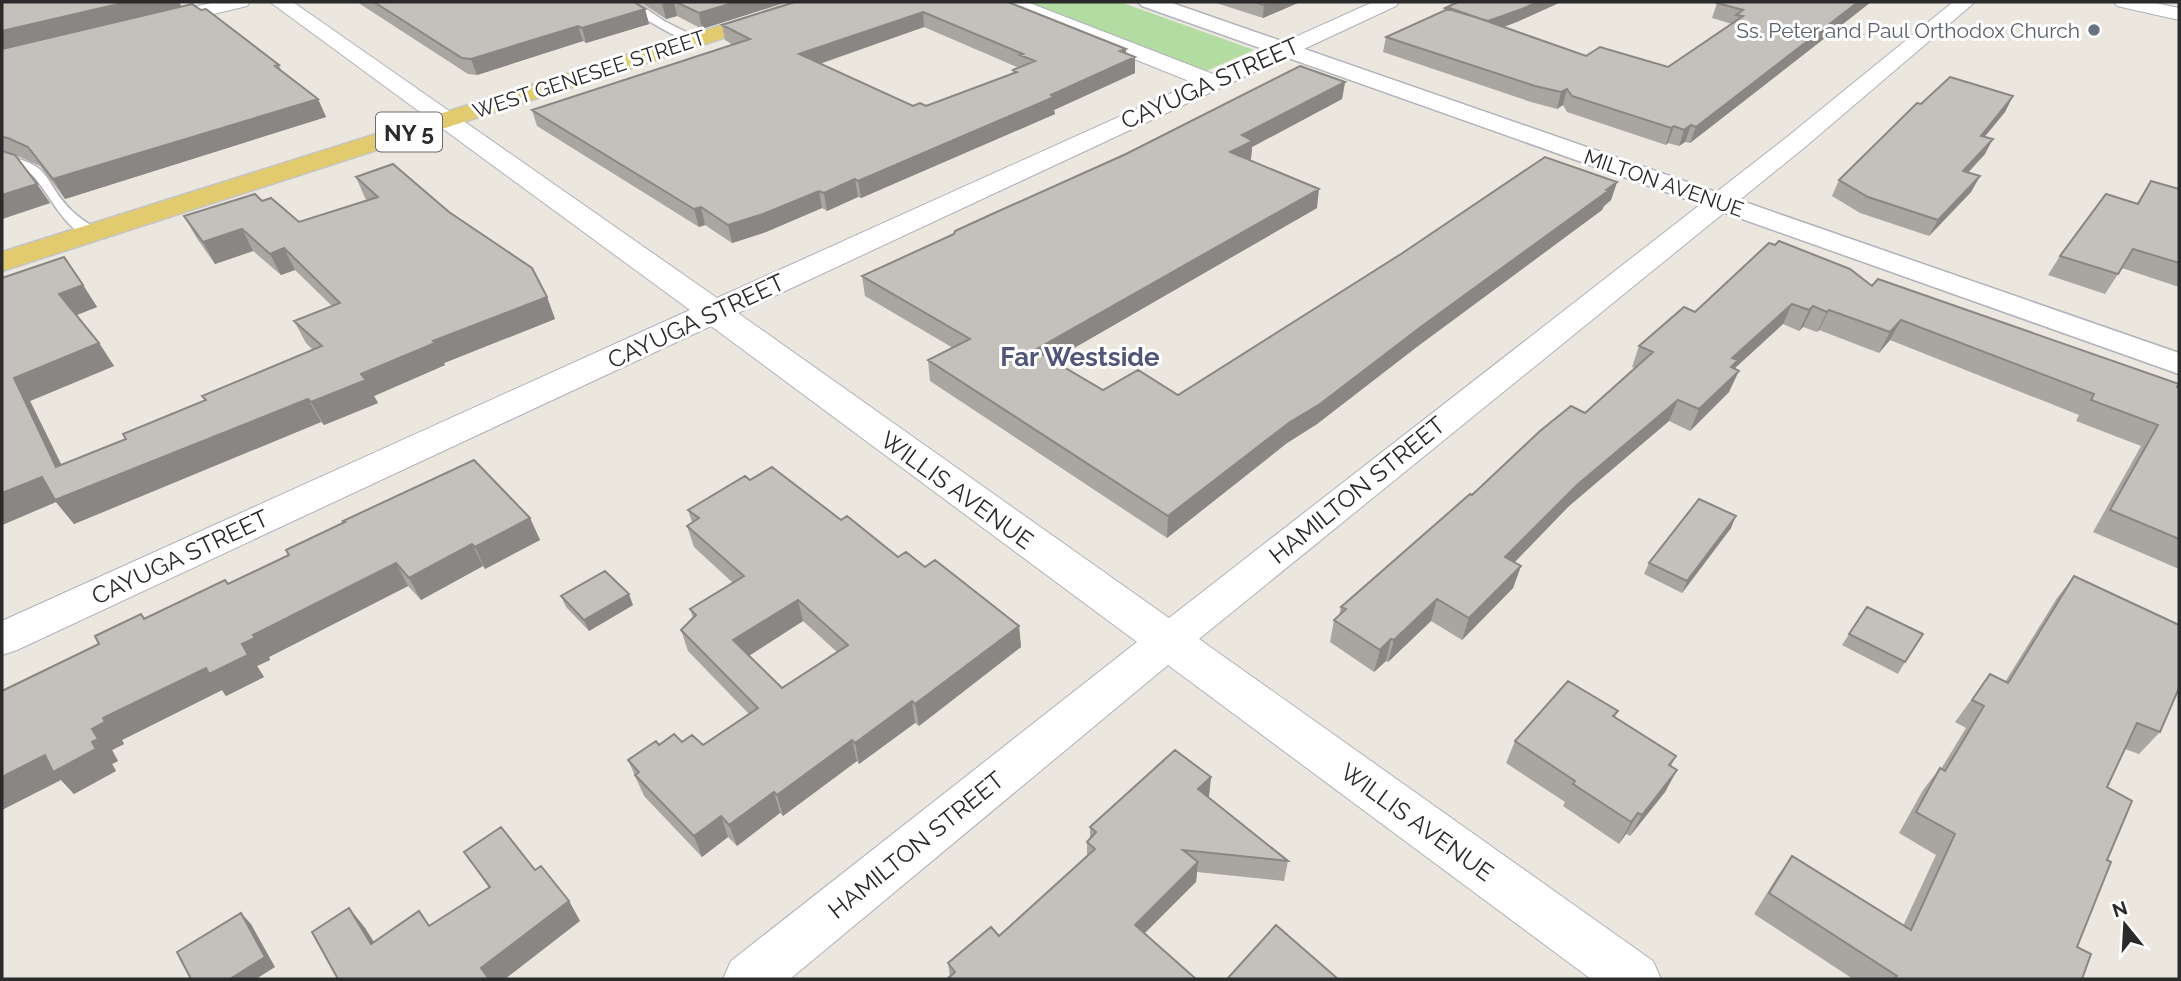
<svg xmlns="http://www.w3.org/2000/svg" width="2181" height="981" font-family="Raleway,sans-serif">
<rect width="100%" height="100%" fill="#ebe7df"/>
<path fill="#b3dca2" d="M 1026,2 L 1120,2 L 1254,50 L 1206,71 Z"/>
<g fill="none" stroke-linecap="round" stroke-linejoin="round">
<g stroke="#b0b1ba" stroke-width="3">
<path id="service" d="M 626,2 L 636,2 L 664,21 L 702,40 C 689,49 641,16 627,7 Z
M 2,155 C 54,165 41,179 71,210 C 79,218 89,224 98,230 L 100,233 L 98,236 C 69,243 48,189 32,175 C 24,167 13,165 2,163 Z"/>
</g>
<g stroke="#b0b1ba" stroke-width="2">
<path id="minor" d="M 215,2 L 250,2 L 247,6 L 159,27 L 152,25 L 149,21 L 152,17 Z
M 270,2 L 293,2 L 717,298 L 1194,83 L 1002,6 L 999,2 L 1027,2 L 1213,74 L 1373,2 L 1399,2 L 1396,6 L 738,313 L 1169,618 L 1787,137 L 1953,2 L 1975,2 L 1805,147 L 1199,639 L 1653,961 L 1661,979 L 1591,979 L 1168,665 L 790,979 L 723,979 L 731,961 L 1137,642 L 711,326 L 17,650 L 2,655 L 2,621 L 690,310 Z
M 2114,2 L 2151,2 L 2179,8 L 2179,20 L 2117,6 Z"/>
</g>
<g stroke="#b0b1ba" stroke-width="3">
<path id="tertiary" d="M 1138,2 L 1169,2 L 2179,353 L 2179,374 L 1142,6 Z"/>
</g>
<g stroke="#c4c4c4" stroke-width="3">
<path id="primary" d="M 795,2 L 827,2 L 823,6 L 2,271 L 2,252 Z"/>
</g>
<use href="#service" fill="#fff" fill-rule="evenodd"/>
<use href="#minor" fill="#fff" fill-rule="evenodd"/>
<use href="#tertiary" fill="#fff" fill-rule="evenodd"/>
<use href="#primary" fill="#e1cb6e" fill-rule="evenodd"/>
</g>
<path fill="#a9a5a1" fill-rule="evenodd" d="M 2,2 L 179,2 L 181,6 L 279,65 L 281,70 L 318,99 L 326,117 L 65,199 L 40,166 L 20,157 L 15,156 L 50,203 L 2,219 Z
M 357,2 L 634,2 L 645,9 L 649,24 L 586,43 L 583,41 L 477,75 L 468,74 Z
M 640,2 L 787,2 L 702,29 L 677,16 L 666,19 Z
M 1008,2 L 1126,49 L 1126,53 L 1135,73 L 1054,110 L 1055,114 L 861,198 L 858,197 L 827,211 L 822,208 L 766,232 L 732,243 L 705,225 L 699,227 L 537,126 L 532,110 L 733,45 L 725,40 L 722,25 ZM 924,27 L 1019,68 L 1013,70 L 1013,73 L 926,106 L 913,106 L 820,64 Z
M 1213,2 L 1300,2 L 1263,18 Z
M 1457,2 L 1561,2 L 1519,21 L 1504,27 L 1586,56 L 1668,67 L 1732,24 L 1712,18 L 1717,3 L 1720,2 L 1871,2 L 1690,143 L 1685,142 L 1679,146 L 1668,143 L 1666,145 L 1567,112 L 1563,105 L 1557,109 L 1531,102 L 1383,52 L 1386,37 L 1445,10 L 1445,8 Z
M 1345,82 L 1342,99 L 1252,147 L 1251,159 L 1249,160 L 1317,208 L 1053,360 L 1103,390 L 1178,395 L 1617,182 L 1611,200 L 1604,206 L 1602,210 L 1418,346 L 1317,424 L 1287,443 L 1167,538 L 930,381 L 928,360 L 953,348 L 865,296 L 862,276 Z
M 2013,96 L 2005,112 L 1985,136 L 1985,154 L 1968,172 L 1980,176 L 1971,192 L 1929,236 L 1860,213 L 1832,196 L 1839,180 L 1921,104 Z
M 356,177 L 547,297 L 555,319 L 444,363 L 445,365 L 374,396 L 378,403 L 324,425 L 321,422 L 74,524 L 56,502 L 2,525 L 2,278 L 83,285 L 97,307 L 77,315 L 99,343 L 114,366 L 30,401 L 61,465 L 126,439 L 205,401 L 202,396 L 313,350 L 306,343 L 294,321 L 332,306 L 295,270 L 281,275 L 253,251 L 215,264 L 196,237 L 184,216 L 262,201 L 299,222 L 367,200 L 365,198 Z
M 2151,181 L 2179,189 L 2179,287 L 2122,268 L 2105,294 L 2048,275 L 2060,256 L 2137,203 Z
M 1872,286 L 2179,388 L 2179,569 L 2093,532 L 2141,446 L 2076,421 L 2079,415 L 1890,340 L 1879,353 L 1819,330 L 1817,332 L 1803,327 L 1799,331 L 1783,324 L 1735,368 L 1729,392 L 1690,431 L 1669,421 L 1569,506 L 1514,563 L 1521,566 L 1513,588 L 1462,640 L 1431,621 L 1388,662 L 1386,661 L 1374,672 L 1330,642 L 1334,620 L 1339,615 L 1341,607 L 1472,495 L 1585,413 L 1635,368 L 1632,367 L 1639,346 L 1695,312 Z
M 750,480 L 841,520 L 898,557 L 925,567 L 1019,626 L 1021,647 L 919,726 L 915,723 L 859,764 L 857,761 L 783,816 L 780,813 L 737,846 L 728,837 L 702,857 L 644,796 L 628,760 L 659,745 L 682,742 L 703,745 L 749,714 L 688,651 L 681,630 L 693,618 L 690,609 L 733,583 L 694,547 L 687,526 L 692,522 L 688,510 ZM 803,621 L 837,652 L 782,688 L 749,656 Z
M 530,518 L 540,540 L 485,569 L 483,566 L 421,600 L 408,586 L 269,657 L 270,660 L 257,666 L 264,677 L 226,696 L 222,690 L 122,740 L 124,744 L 112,750 L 118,761 L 112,764 L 116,771 L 74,794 L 61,780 L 99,644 L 141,614 L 145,618 L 228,584 Z
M 1731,528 L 1682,593 L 1644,574 L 1649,563 Z
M 2074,576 L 2160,732 L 2139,754 L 2125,749 L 2107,787 L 2107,860 L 2077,947 L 2082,979 L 1853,979 L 1754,914 L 1777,877 L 1792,856 L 1903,926 L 1936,855 L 1899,833 L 1923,790 L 1940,768 L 1941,769 L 1966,728 L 1955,722 L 1990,674 L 2005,682 L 2057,598 Z
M 561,596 L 633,605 L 589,631 L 566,607 Z
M 1867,607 L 1905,662 L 1898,674 L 1842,645 Z
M 1618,711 L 1615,717 L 1676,756 L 1671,766 L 1677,770 L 1665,792 L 1630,836 L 1626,834 L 1619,844 L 1563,806 L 1565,802 L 1506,763 L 1515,741 Z
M 1211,777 L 1208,798 L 1288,861 L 1284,881 L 1197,872 L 1196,882 L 950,977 L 948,963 L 999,936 L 1087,857 L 1087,842 L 1090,839 L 1090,827 Z
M 464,852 L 535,870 L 569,901 L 580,921 L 338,979 L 349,908 L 365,928 L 374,942 L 419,911 L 430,926 L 489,888 Z"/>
<path fill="#898683" d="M 127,2 L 179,2 L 182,7 L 2,50 L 2,31 Z
M 669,2 L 674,2 L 677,16 L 666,19 L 662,4 Z
M 736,2 L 787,2 L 702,29 L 699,13 Z
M 1271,2 L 1300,2 L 1263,18 L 1264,5 Z
M 1538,2 L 1561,2 L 1519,21 L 1485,34 L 1488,21 Z
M 1858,2 L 1871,2 L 1690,143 L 1696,127 Z
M 645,9 L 649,24 L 586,43 L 582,28 Z
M 923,12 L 924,27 L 801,70 L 799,54 Z
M 578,26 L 583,41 L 477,75 L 471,59 Z
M 1126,49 L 1126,62 L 1135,57 L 1135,73 L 1054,110 L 1055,114 L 861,198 L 858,181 L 1051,95 L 1120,51 Z
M 1345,82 L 1342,99 L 1252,147 L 1251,159 L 1229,171 L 1230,152 L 1242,135 Z
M 1567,89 L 1563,105 L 1557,109 L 1561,92 Z
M 2013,96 L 2005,112 L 1973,151 L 1981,136 Z
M 318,99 L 326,117 L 65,199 L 53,179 Z
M 1691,125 L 1685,142 L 1679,146 L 1684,130 Z
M 1674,126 L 1668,143 L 1666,145 L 1671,128 Z
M 1993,139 L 1985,154 L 1955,187 L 1963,171 Z
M 1980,176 L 1971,192 L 1929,236 L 1938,220 Z
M 855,179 L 858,197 L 827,211 L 824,193 Z
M 1617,182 L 1611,200 L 1604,206 L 1602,210 L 1418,346 L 1317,424 L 1287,443 L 1167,538 L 1168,516 L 1290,422 L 1422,326 Z
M 37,184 L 50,203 L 2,219 L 2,195 Z
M 1319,189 L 1317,208 L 1036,370 L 1035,350 Z
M 819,191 L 822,208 L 766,232 L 732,243 L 728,225 Z
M 701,207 L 705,225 L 699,227 L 694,209 Z
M 242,229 L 253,251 L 215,264 L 203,242 Z
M 284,248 L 295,270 L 281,275 L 270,254 Z
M 83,285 L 97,307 L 74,316 L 59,294 Z
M 547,297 L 555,319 L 444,363 L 445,365 L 374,396 L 378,403 L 324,425 L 311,402 L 361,374 L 433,341 Z
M 1792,304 L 1783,324 L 1735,368 L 1729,380 L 1739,371 L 1729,392 L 1690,431 L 1699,409 L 1732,358 Z
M 1813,306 L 1803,327 L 1799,331 L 1809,310 Z
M 1829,310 L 1819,330 L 1817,332 L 1827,312 Z
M 1901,320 L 1890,340 L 1879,353 L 1890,332 Z
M 99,343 L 114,366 L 30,401 L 74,490 L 56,467 L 14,378 Z
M 308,399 L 321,422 L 74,524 L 56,502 L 2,525 L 2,493 L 42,477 Z
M 1678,400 L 1669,421 L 1569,506 L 1498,579 L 1505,557 L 1577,485 Z
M 1736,516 L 1731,528 L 1682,593 L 1687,581 Z
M 530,518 L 540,540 L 485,569 L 475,547 Z
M 472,544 L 483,566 L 421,600 L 409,578 Z
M 396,563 L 408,586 L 269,657 L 270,660 L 257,666 L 264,677 L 226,696 L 222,690 L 122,740 L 124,744 L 112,750 L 118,761 L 112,764 L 116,771 L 74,794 L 61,780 L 2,810 L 2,777 L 45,755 L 92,742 L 92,729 L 103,718 L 242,644 L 253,635 Z
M 1521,566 L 1513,588 L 1462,640 L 1469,618 Z
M 629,594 L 633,605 L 589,631 L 584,620 Z
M 1437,599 L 1431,621 L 1388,662 L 1394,640 Z
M 798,600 L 803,621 L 739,662 L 733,640 Z
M 1019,626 L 1021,647 L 919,726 L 915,704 Z
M 1391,639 L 1386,661 L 1374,672 L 1380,650 Z
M 912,701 L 915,723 L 859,764 L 855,743 Z
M 852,740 L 857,761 L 783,816 L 777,795 Z
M 1677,770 L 1665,792 L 1630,836 L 1642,815 Z
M 1211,777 L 1209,797 L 1196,810 L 1198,789 Z
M 774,792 L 780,813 L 737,846 L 729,825 Z
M 1638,813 L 1626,834 L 1619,844 L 1631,822 Z
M 721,816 L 728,837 L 702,857 L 694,836 Z
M 1198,862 L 1196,882 L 1134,944 L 1135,925 Z
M 569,901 L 580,921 L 505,979 L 489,979 L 481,968 Z
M 349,908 L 365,928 L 387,963 L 371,944 Z
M 241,913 L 251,924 L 275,967 L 256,979 L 230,979 Z"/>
<path fill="#c4c0bb" stroke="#898683" stroke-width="2" fill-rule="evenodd" d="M 2,2 L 127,2 L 2,31 Z
M 374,2 L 634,2 L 645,9 L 582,28 L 578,26 L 471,59 L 462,58 Z
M 676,2 L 736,2 L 699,13 Z
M 795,2 L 1008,2 L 1126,49 L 1120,51 L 1135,57 L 1051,95 L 1054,97 L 858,181 L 855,179 L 824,193 L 819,191 L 763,214 L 728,225 L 701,207 L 694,209 L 532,110 L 750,39 L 722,25 ZM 923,12 L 1023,54 L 1020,55 L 1035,61 L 1013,70 L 1017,72 L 926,106 L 920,103 L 913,106 L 799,54 Z
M 1255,2 L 1271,2 L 1264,5 Z
M 1458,2 L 1538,2 L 1522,9 L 1488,21 L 1445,8 Z
M 1720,2 L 1858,2 L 1696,127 L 1691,125 L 1684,130 L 1674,126 L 1671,128 L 1572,96 L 1567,89 L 1561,92 L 1535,86 L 1386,37 L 1450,8 L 1586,56 L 1600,47 L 1668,67 L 1743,16 L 1736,15 L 1743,10 L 1717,3 Z
M 192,4 L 201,10 L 206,9 L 279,65 L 275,66 L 318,99 L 53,179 L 28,147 L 8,138 L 2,137 L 2,49 Z
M 1300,66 L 1345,82 L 1242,135 L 1253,141 L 1230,152 L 1319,189 L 1035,350 L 1103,390 L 1138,370 L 1178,395 L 1401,254 L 1545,157 L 1617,182 L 1606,190 L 1608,191 L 1422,326 L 1320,404 L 1290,422 L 1168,516 L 928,360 L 970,339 L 862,276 L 954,234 L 955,231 L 990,215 L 1126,154 Z
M 1950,77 L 2013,96 L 1981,136 L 1993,139 L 1963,171 L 1980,176 L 1938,220 L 1868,197 L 1839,180 L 1917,103 L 1921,104 Z
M 2,151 L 15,155 L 37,184 L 2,195 Z
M 393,164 L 449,212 L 532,268 L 547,297 L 433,341 L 435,343 L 361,374 L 366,380 L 311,402 L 308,399 L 55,500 L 42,477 L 2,493 L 2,278 L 64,257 L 83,285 L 59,294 L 99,343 L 14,378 L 56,467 L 126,439 L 123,434 L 206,400 L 202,396 L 322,346 L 294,321 L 340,303 L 284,248 L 270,254 L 242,229 L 203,242 L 184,216 L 255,194 L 262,201 L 271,198 L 299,222 L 378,197 L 356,177 Z
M 2151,181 L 2179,189 L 2179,263 L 2133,249 L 2118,274 L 2060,256 L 2106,194 L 2138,204 Z
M 1779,241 L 1850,269 L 1872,286 L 1878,279 L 2179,384 L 2177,387 L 2179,388 L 2179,539 L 2110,510 L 2158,425 L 2091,400 L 2094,394 L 1901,320 L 1890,332 L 1829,310 L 1827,312 L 1813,306 L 1809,310 L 1792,304 L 1732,358 L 1738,360 L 1731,367 L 1739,371 L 1699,409 L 1678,400 L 1577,485 L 1505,557 L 1521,566 L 1469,618 L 1437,599 L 1394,640 L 1391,639 L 1380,650 L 1334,620 L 1346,609 L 1341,607 L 1470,494 L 1472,495 L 1540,431 L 1571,406 L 1585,413 L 1653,352 L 1639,346 L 1684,307 L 1695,312 L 1769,243 L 1775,245 Z
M 474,460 L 530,518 L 475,547 L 472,544 L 409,578 L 396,563 L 253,635 L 255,638 L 242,644 L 248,655 L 209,674 L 206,668 L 103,718 L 105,722 L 92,729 L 98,739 L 92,742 L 96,749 L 53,772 L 45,755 L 2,777 L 2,691 L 99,644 L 95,636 L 141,614 L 144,619 L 225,580 L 228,584 L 289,555 L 286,550 L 345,522 L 343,521 Z
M 772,467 L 841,520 L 847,516 L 898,557 L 906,552 L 925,567 L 935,560 L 1019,626 L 915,704 L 912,701 L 855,743 L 852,740 L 777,795 L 774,792 L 729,825 L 721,816 L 694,836 L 635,775 L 639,772 L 628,760 L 656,741 L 659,745 L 674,734 L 682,742 L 692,735 L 703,745 L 758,708 L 681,630 L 696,615 L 690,609 L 744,576 L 687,526 L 699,518 L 688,510 L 745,476 L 750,480 ZM 798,600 L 848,645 L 782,688 L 733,640 Z
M 1699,499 L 1736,516 L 1687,581 L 1649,563 Z
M 605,571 L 629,594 L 584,620 L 561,596 Z
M 2074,576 L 2179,625 L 2179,688 L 2160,732 L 2137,723 L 2107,787 L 2132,801 L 2107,860 L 2111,862 L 2077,947 L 2091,954 L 2082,979 L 1897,979 L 1895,978 L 1897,976 L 1769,893 L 1792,856 L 1911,930 L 1955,834 L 1916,812 L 1940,768 L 1945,771 L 1984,706 L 1972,700 L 1990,674 L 2008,683 Z
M 1867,607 L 1923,634 L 1905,662 L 1849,634 Z
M 1568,681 L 1618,711 L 1613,716 L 1676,756 L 1669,765 L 1677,770 L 1642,815 L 1638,813 L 1631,822 L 1573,784 L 1575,781 L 1515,741 Z
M 1175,750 L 1211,777 L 1198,789 L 1288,861 L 1183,850 L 1198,862 L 1135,925 L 1196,979 L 947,979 L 955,972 L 948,963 L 991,927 L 999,936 L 1095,849 L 1087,842 L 1096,832 L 1090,827 Z
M 501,827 L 535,870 L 541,866 L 569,901 L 481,968 L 489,979 L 338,979 L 312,932 L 349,908 L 371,944 L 419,911 L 429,926 L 490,887 L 464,852 Z
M 241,913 L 265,957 L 230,979 L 191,979 L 177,952 Z
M 1276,925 L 1338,979 L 1227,979 Z"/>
<circle fill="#6b7280" stroke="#fff" stroke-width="2.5" cx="2094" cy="30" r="7"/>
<g text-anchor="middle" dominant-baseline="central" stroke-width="6" stroke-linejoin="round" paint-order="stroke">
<g font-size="21" fill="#5b616d" stroke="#fff" text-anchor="end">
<text x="2080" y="30">Ss. Peter and Paul Orthodox Church</text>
</g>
<g font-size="21" fill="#2b2b2b" stroke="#fff">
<text transform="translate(589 74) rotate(-18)">WEST GENESEE STREET</text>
<text transform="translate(1664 183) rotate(19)">MILTON AVENUE</text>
</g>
<rect fill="#fff" stroke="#6b6b6b" stroke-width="2" x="376" y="112.5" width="66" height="39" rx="5"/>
<g font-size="23" font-weight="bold" fill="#2b2b2b">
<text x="409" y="132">NY 5</text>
</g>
<g font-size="24" fill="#2b2b2b" stroke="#fff">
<text transform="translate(1210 83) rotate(-24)">CAYUGA STREET</text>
<text transform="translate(696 321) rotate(-25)">CAYUGA STREET</text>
<text transform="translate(957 490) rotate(36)">WILLIS AVENUE</text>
<text transform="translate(1357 490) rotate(-39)">HAMILTON STREET</text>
<text transform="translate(180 557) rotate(-25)">CAYUGA STREET</text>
<text transform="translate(1417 822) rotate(36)">WILLIS AVENUE</text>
<text transform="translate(916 845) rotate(-39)">HAMILTON STREET</text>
</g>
<g font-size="26" font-weight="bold" fill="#505677" stroke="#fff">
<text x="1080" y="357">Far Westside</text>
</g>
</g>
<rect width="2181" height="981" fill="none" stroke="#2b2b2b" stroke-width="7"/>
<g transform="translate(2125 925) rotate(342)" stroke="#ffffff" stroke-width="5" paint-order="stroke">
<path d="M0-5L12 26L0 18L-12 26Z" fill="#2b2b2b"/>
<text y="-10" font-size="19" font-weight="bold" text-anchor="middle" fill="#2b2b2b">N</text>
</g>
</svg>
